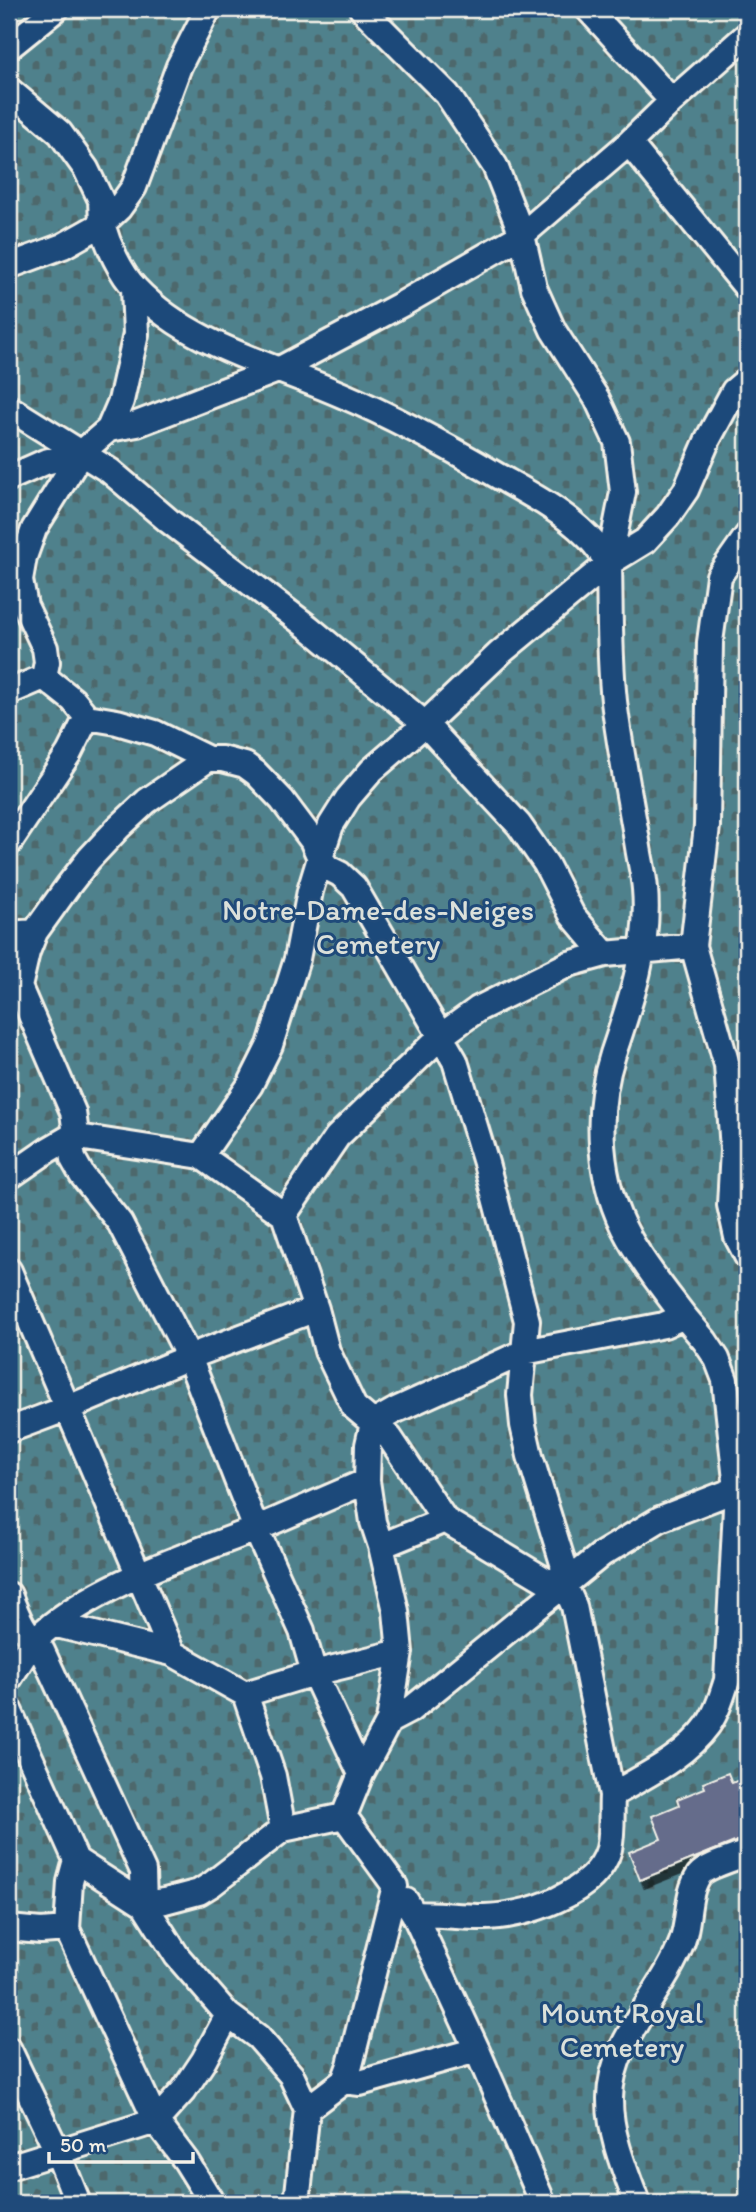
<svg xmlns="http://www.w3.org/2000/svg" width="756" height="2212" font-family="Itim,sans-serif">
<defs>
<pattern id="cemetery-stones" width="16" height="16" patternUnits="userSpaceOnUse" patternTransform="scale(1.75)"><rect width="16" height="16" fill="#50818c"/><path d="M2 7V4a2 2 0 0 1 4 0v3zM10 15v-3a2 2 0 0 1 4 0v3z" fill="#4d676c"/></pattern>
<filter id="shadow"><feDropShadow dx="4.5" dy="8" stdDeviation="0" flood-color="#0009"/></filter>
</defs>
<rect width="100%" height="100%" fill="#2d517d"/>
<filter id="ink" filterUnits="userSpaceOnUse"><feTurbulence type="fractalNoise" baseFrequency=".0143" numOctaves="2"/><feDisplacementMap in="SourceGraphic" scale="14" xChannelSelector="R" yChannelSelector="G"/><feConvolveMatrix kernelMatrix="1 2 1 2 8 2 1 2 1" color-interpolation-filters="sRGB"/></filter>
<g filter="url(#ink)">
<path fill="url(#cemetery-stones)" stroke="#a2b9ba" stroke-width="2" d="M 9,9 L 747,9 L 747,2203 L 9,2203 Z"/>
<path fill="#656c8b" stroke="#f4f1e8" stroke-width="2" filter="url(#shadow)" d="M 728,1773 L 732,1783 L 747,1777 L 747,1837 L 640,1880 L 629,1852 L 661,1839 L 652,1816 L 679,1805 L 677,1799 L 705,1788 L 703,1783 Z"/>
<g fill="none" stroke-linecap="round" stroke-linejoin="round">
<g stroke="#f4f1e8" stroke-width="30">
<path id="minor" d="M 208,9 L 179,66 L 134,187 L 119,208 L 102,224 C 108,245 120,273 136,289 C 190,346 272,364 342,395 C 396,418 447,446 498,476 C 528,493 561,510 586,535 C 595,543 602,554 609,563 L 623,492 L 617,442 L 597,399 L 553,330 L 534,288 L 522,235 L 495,166 L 447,94 L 362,9
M 588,9 L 672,101
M 9,47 L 56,9
M 9,90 L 60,133 L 86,169 L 101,200 L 102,224 L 63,246 L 9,266
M 629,143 L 747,288
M 9,408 L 110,471 L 169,521 L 308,627 L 425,724 L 519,825 L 546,864 L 572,915 L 605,954 L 569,964 L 478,1009 L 441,1036 L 337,1137 L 284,1215 L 316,1309 L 327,1351 L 354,1407 L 373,1423 L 368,1445 L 367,1481 L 373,1522 L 381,1546 L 396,1611 L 400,1652 L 389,1721
M 109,429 L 137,424 L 280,369 L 404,303 L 522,235 L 629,143 L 672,101 L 747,35
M 9,478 L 45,462 L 81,453
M 747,536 L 719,576 L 710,642 L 707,826 L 693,946 L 727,1065 L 733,1150 L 730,1205 L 737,1237 L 747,1256
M 44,677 L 47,662 L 45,648 L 25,606 L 20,580 L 24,557 L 34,529 L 81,453 L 109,429 L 121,401 L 136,334 L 134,288
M 9,692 L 44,677 L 73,700 L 87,717 L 117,722 L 155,733 L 208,759 L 222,759 L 245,765 L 256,773 L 282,800 L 312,840 L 320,858 L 328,868 L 340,874 L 354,887 L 455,1061 L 486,1163 L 527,1321 L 520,1395 L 523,1425 L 530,1456 L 563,1563 L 564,1584 L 545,1580 L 445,1520 L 390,1438 L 373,1423 L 396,1410 L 524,1352 L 664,1325 L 684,1316 C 665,1291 644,1265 629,1238 C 598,1183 594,1113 613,1054 C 631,1001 650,945 645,889 C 644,875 640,861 638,847 C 630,798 620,750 614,701 C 609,655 610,609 609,563
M 9,843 L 69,753 L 87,717
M 9,934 L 35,932
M 605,954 L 693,946
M 201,1156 L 250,1085 L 270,1045 L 297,959 L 310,891 L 320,858 L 331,825 L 348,798 L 372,770 L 425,724 L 500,653 L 609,563 L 645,541 L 668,516 L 686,490 L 708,439 L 734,391 L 747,380
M 9,1177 L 48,1150 L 72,1136 L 201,1156 L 284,1215
M 9,1271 L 172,1653
M 9,1430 L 68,1408 L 189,1357 L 316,1309
M 381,1546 L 445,1520
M 564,1584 L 574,1606 L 612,1795 C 646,1775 684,1758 708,1725 C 717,1712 722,1696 727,1680 L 737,1489 L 747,1495
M 9,1595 C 19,1621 23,1630 42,1651 L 143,1871 L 144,1904 L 165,1901 L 199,1892 L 212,1884 L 283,1829 L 273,1776 L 245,1694 L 172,1653 L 53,1624 L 33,1641 L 9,1679
M 53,1624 C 110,1580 189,1555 256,1529 L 189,1357 L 120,1223 L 82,1175 L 73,1159 L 71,1147 L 75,1127 L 73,1112 L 19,987 L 27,952 L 35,932 L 68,886 L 89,859 L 118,828 L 147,801 L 208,759
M 245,1694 L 314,1673 L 400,1652
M 9,1710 L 76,1860 L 144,1904 L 177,1956 L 228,2015 L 258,2037 L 291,2075 L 307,2109 L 297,2203
M 361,1774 L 314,1673 L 302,1631 L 256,1529 L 367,1481
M 344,1816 L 361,1774 L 389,1721 L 410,1710 L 602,1554 L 660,1519 L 737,1489 L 725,1380 L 717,1359 L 705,1341 L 684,1316
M 283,1829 L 344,1816 L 395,1886 L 350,2065 L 344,2081
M 406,1901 L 414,1914 C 437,1914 461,1917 484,1917 C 525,1917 597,1893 609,1849 C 613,1832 611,1812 612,1795
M 414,1914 L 477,2050 L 543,2203
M 9,1928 L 41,1931 L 67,1929 L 156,2121 L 186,2161 L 212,2203
M 67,1929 L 70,1882 L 76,1860
M 9,2050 L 57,2151 L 78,2203
M 307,2109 L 344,2081 L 360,2083 L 477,2050
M 9,2167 L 156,2121 L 184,2090 L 204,2060 L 228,2015
M 637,2203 C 625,2170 610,2136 610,2100 C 609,2042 662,1995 682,1942 C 690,1921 686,1894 699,1875 C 706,1866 736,1858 747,1853"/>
</g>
<use href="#minor" stroke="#1f4a7a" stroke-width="24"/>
</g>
</g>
<g text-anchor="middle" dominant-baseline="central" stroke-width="6" stroke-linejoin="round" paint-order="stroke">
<g font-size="30" fill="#dbe0da" stroke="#1f4a7a">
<text x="378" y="909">Notre-Dame-des-Neiges<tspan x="378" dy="34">Cemetery</tspan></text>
<text x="622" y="2012">Mount Royal<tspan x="622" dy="34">Cemetery</tspan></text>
</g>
</g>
<rect width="756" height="2212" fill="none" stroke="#1f4a7a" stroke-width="35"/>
<rect x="18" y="18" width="721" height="2177" fill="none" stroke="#f4f1e8" stroke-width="2.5" filter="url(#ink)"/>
<path d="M49 2152v10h144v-10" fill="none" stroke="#f4f1e8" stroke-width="3.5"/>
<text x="60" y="2152" font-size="21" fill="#f4f1e8" stroke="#1f4a7a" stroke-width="5" paint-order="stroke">50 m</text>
</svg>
